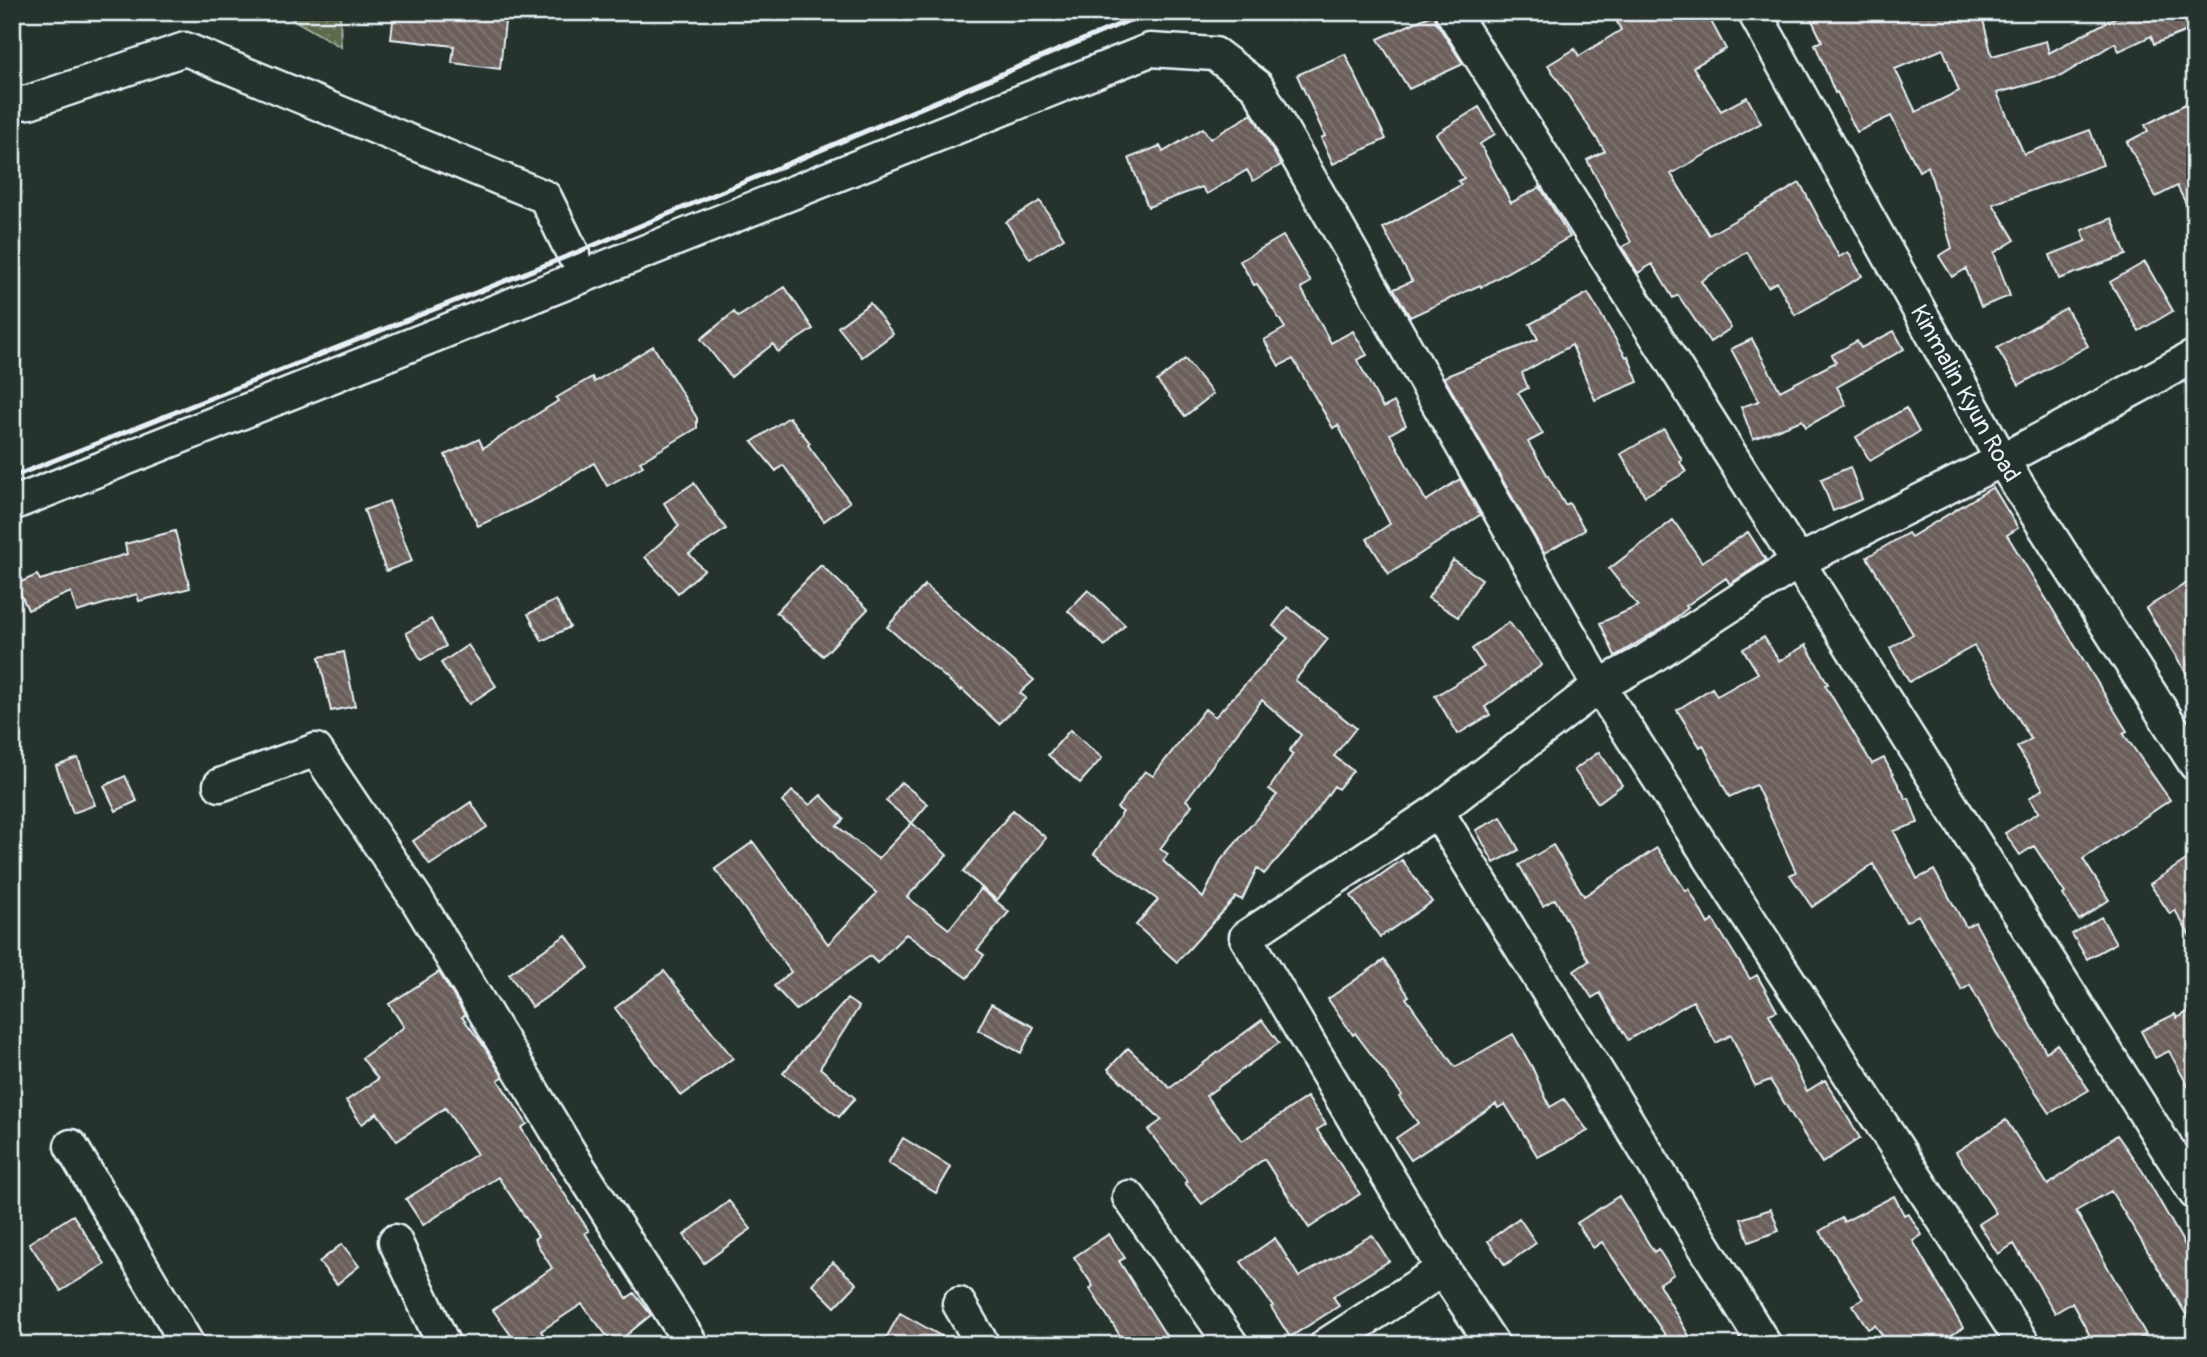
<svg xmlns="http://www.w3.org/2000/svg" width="2207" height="1357" font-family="Pangolin,sans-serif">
<defs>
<pattern id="grass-dots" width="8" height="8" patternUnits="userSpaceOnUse" patternTransform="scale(1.75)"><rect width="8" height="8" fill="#5b6b4d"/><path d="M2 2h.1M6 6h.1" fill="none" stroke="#738167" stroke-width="1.8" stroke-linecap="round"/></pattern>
<pattern id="building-back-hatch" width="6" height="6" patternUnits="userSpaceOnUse" patternTransform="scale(1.75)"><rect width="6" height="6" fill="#6b5f5a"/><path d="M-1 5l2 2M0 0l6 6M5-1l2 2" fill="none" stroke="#807672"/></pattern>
</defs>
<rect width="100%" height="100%" fill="#26332d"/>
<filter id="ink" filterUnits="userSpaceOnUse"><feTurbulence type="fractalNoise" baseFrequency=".0143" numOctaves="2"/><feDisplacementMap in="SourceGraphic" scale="14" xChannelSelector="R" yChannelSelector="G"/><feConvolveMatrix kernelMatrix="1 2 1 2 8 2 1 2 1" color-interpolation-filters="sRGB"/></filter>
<g filter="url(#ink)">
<path fill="url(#grass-dots)" stroke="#a2aea2" stroke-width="2" d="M 280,12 L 340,12 L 341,47 Z"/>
<path fill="url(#building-back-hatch)" stroke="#e8f1f8" stroke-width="2" fill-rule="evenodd" d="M 394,12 L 506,12 L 500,69 L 452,63 L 454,46 L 391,39 Z
M 1612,12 L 1706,12 L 1726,49 L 1693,67 L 1721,111 L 1747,97 L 1761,123 L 1671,174 L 1709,235 L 1800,183 L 1839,257 L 1848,252 L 1862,276 L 1795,315 L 1777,282 L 1768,287 L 1747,252 L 1701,281 L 1731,328 L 1710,342 L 1678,295 L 1673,298 L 1652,264 L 1638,273 L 1622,247 L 1631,242 L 1587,160 L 1605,151 L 1548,65 L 1575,49 L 1579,56 L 1621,30 Z
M 1808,12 L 1981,12 L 1992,56 L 2046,41 L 2049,53 L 2125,12 L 2195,12 L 2195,28 L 2154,44 L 2151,36 L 2119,51 L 2115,43 L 2061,76 L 1997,93 L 2024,154 L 2090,130 L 2103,165 L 1993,204 L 2015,240 L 1994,253 L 2010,296 L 1981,307 L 1966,269 L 1952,277 L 1939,256 L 1952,248 L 1928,166 L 1919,171 L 1891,116 L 1857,132 L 1837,92 L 1835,93 L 1815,44 L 1822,41 ZM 1943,49 L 1959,91 L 1916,112 L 1895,69 Z
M 1434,14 L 1436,22 L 1463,64 L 1409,89 L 1378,39 Z
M 1345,54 L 1386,139 L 1333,164 L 1321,138 L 1325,136 L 1297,75 Z
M 2195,99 L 2195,221 L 2177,186 L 2156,197 L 2127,142 L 2148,131 L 2145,125 Z
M 1479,107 L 1495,134 L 1480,144 L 1511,203 L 1540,187 L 1570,237 L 1481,287 L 1480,285 L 1410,317 L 1394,289 L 1412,281 L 1383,228 L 1461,185 L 1458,181 L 1464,178 L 1436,134 Z
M 1252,114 L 1281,165 L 1253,181 L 1247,170 L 1207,194 L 1202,187 L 1148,207 L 1129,158 L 1160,146 L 1163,152 L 1203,128 L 1210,139 Z
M 1040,201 L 1064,238 L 1030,259 L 1006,222 Z
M 2112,218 L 2126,255 L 2059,279 L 2050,255 L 2086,241 L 2082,230 Z
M 1283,236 L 1311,282 L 1301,288 L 1331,343 L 1353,331 L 1367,355 L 1357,360 L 1383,408 L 1394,402 L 1406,425 L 1390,434 L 1426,501 L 1460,479 L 1480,515 L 1389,574 L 1367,539 L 1390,524 L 1338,425 L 1333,428 L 1293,359 L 1279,366 L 1264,340 L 1285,328 L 1257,284 L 1254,285 L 1240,261 Z
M 2145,262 L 2173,311 L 2139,331 L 2110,282 Z
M 785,287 L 813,329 L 778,352 L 773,344 L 731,377 L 701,339 L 734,312 L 738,317 Z
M 1588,293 L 1626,357 L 1628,356 L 1638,382 L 1595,400 L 1572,345 L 1522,373 L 1528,388 L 1518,393 L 1543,434 L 1528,442 L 1565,505 L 1569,503 L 1585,530 L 1544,553 L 1444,377 L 1538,339 L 1530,324 Z
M 870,303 L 893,334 L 862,357 L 838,327 Z
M 2066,308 L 2088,346 L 2019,385 L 1997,348 Z
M 1894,331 L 1904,349 L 1837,387 L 1846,405 L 1806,427 L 1802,420 L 1753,439 L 1741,407 L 1759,401 L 1731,349 L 1752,339 L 1780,391 L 1836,362 L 1832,355 L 1857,341 L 1861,348 Z
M 653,346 L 697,418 L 697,428 L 640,462 L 643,466 L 607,486 L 594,463 L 538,498 L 478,526 L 445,455 L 479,439 L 483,448 L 558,401 L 556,398 L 592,377 L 594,382 Z
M 1185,359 L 1213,394 L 1185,416 L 1157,381 Z
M 1906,408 L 1919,432 L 1870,461 L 1856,437 Z
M 789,417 L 810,443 L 808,445 L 850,502 L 824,521 L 783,465 L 776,471 L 752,442 Z
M 1664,429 L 1682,460 L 1680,462 L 1686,472 L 1645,496 L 1621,454 Z
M 1850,467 L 1862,499 L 1833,511 L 1821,479 Z
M 694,483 L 726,529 L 689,554 L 704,570 L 678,593 L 645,557 L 679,526 L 664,503 Z
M 1993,487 L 2018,528 L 2007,535 L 2127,731 L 2123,733 L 2170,800 L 2083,859 L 2109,900 L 2079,920 L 2063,895 L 2065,893 L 2034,846 L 2020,855 L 2005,833 L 2039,812 L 2029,798 L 2043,789 L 2017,747 L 2031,739 L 1974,646 L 1909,682 L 1890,648 L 1913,634 L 1867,557 L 1908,533 L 1911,537 Z
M 389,501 L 412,561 L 386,571 L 364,510 Z
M 1673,520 L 1702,562 L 1748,532 L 1766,560 L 1730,584 L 1726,578 L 1686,606 L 1688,608 L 1665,626 L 1615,656 L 1600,623 L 1638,606 L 1609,569 Z
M 175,531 L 190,588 L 139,601 L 137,594 L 77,612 L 71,592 L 28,610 L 16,584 L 37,575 L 40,580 L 127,554 L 125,544 Z
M 1453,560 L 1482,579 L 1458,617 L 1428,598 Z
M 821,565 L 868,609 L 823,656 L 776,612 Z
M 2195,578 L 2195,687 L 2146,608 Z
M 925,585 L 1034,680 L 1020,693 L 1026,698 L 999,724 L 962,689 L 961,691 L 887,627 Z
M 1088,590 L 1125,625 L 1105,646 L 1068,611 Z
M 556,600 L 570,627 L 542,641 L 528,614 Z
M 1288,607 L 1328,639 L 1295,680 L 1356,728 L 1334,756 L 1353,771 L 1338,789 L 1334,786 L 1303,830 L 1264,874 L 1257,868 L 1242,900 L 1236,897 L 1177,962 L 1136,925 L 1158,900 L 1094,854 L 1123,812 L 1117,808 L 1145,771 L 1153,776 L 1205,709 L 1215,717 L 1288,638 L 1273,626 ZM 1262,700 L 1301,735 L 1289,751 L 1293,754 L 1269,789 L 1277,795 L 1221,860 L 1203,898 L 1163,861 L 1168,854 L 1160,849 L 1192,805 L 1186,800 Z
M 431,619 L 446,646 L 421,660 L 406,633 Z
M 1509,622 L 1542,665 L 1485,707 L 1490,715 L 1458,734 L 1435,696 L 1484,667 L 1472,649 Z
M 1764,637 L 1779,661 L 1806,645 L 1828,684 L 1825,685 L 1872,764 L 1884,758 L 1906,799 L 1909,798 L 1918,823 L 1894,831 L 1917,879 L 1934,870 L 1966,927 L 1975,922 L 2046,1052 L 2057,1044 L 2089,1090 L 2050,1113 L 1999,1038 L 1970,985 L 1962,990 L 1918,915 L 1906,922 L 1873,864 L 1812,907 L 1790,875 L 1796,872 L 1756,785 L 1729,797 L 1703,745 L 1700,747 L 1677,710 L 1712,688 L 1717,696 L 1758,673 L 1743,649 Z
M 468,645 L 496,686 L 469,704 L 441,663 Z
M 344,652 L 355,706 L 331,711 L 319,657 Z
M 1070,730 L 1102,758 L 1080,783 L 1048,755 Z
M 1599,752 L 1622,785 L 1598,803 L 1574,770 Z
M 78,758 L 95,805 L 73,813 L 56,766 Z
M 125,776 L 137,801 L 116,811 L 104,786 Z
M 901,782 L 928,804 L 912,823 L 886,801 Z
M 792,791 L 810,805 L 821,795 L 844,819 L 837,826 L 878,859 L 912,823 L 947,855 L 907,897 L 949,929 L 981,889 L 1009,912 L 977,950 L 984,955 L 967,978 L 906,934 L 877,963 L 870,956 L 796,1010 L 774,986 L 791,972 L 715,869 L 753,842 L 828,944 L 877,893 L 840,862 L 782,802 Z
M 471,802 L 487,827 L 430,865 L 413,841 Z
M 1013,810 L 1046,838 L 997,900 L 963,872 Z
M 1501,817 L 1519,850 L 1494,863 L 1476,830 Z
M 1553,845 L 1584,896 L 1657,848 L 1686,891 L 1689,889 L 1708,924 L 1713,920 L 1750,979 L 1757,975 L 1777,1011 L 1769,1014 L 1807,1091 L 1825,1080 L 1860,1138 L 1822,1163 L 1770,1080 L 1755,1086 L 1731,1035 L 1716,1043 L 1693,1001 L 1628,1040 L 1600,993 L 1592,998 L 1574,971 L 1589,961 L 1555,899 L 1543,906 L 1519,865 Z
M 2195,854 L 2195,945 L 2175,910 L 2170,914 L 2150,884 Z
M 1402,860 L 1432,902 L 1380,937 L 1351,896 Z
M 2101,917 L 2116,943 L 2087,959 L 2072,934 Z
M 566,935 L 589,968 L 532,1007 L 509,974 Z
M 1384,960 L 1409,996 L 1406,998 L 1455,1067 L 1513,1034 L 1532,1067 L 1550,1107 L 1564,1099 L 1588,1131 L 1538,1157 L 1505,1104 L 1498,1108 L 1496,1104 L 1411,1160 L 1396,1138 L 1418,1123 L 1399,1097 L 1402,1095 L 1355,1033 L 1353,1035 L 1328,999 Z
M 664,971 L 733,1058 L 681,1096 L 615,1008 Z
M 439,972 L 465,1015 L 462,1017 L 483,1045 L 503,1077 L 498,1080 L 527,1124 L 521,1128 L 589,1231 L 585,1233 L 627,1298 L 634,1293 L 651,1315 L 614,1345 L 582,1304 L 541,1331 L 550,1345 L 518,1345 L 493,1310 L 552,1268 L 534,1239 L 538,1236 L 498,1177 L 423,1225 L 406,1199 L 477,1154 L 445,1108 L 397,1141 L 377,1113 L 362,1124 L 346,1101 L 378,1079 L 362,1058 L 404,1027 L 389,1004 Z
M 847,999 L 859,1007 L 820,1068 L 855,1098 L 839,1117 L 783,1073 Z
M 991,1004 L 1034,1027 L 1021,1053 L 978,1030 Z
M 2195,1008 L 2195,1099 L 2169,1051 L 2155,1058 L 2141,1031 L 2175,1014 L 2177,1018 Z
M 1262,1020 L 1279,1043 L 1206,1096 L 1242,1141 L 1307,1097 L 1326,1124 L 1317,1130 L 1360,1194 L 1309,1228 L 1264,1159 L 1202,1204 L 1185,1183 L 1188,1182 L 1148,1130 L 1162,1120 L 1108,1069 L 1128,1048 L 1170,1088 Z
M 2006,1120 L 2048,1185 L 2117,1135 L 2143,1172 L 2195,1263 L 2195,1329 L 2111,1191 L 2076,1211 L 2146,1335 L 2129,1345 L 2095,1345 L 2072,1303 L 2055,1313 L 2014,1244 L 1998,1254 L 1979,1224 L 1996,1213 L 1956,1152 Z
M 903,1138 L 951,1167 L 936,1193 L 888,1163 Z
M 1619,1196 L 1654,1252 L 1658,1249 L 1674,1274 L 1659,1284 L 1692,1341 L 1686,1345 L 1672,1345 L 1602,1242 L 1593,1248 L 1577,1223 Z
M 1894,1196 L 1904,1215 L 1908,1213 L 1922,1235 L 1913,1241 L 1963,1328 L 1935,1345 L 1889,1345 L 1875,1325 L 1868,1329 L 1853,1305 L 1863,1299 L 1820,1231 L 1842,1218 L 1844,1222 Z
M 729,1201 L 751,1229 L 704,1263 L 684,1235 Z
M 1771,1209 L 1779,1231 L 1749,1242 L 1741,1219 Z
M 73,1215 L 105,1264 L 61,1291 L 29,1243 Z
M 1519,1218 L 1536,1243 L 1505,1265 L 1488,1241 Z
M 1109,1234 L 1125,1258 L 1119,1261 L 1172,1345 L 1126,1345 L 1090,1289 L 1093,1286 L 1074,1257 Z
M 1372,1235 L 1389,1261 L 1333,1296 L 1339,1306 L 1290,1337 L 1271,1307 L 1273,1306 L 1241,1262 L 1275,1238 L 1299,1277 Z
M 342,1244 L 359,1266 L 337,1284 L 319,1262 Z
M 833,1262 L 857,1284 L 835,1307 L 812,1284 Z
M 900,1313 L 957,1345 L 882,1345 Z"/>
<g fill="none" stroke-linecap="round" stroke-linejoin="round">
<g stroke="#e8f1f8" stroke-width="37">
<g id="street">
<path d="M 1452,12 L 2195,1193"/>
<path id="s1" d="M 1754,12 L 2002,460 L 2195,764"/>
<path d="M 12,104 L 29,102 L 185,49 L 545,197 L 573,254"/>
<path d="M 12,504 L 1150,50 L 1215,54 L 1257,86 L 1599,686 L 2024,1345"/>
<path d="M 220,785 L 316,750 L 417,900 L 573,1158 L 692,1345"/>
<path d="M 1437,811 L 1765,1345"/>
<path d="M 71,1146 L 188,1345"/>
<path d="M 1129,1197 L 1232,1345"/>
<path d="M 395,1241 L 444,1345"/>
<path d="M 959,1304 L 983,1345"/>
<path d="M 1326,1345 L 1443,1269"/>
<path d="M 1493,1345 L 1443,1269 L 1246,937 L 1437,811 L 1599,686 L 1645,661 L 1799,561 L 2002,460 L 2195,356"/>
</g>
</g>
<use href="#street" stroke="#26332d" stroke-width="32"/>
<path stroke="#e8f1f8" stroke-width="5" d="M 12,477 L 573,254 L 1149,12"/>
</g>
</g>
<g text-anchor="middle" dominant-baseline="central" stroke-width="6" stroke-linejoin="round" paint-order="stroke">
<g font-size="24" fill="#e8f1f8" stroke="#26332d">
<text stroke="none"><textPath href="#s1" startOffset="436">Kinmalin Kyun Road</textPath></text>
</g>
</g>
<rect width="2207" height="1357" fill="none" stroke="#26332d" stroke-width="42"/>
<rect x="21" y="21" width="2165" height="1315" fill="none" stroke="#e8f1f8" stroke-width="2.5" filter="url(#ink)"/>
</svg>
